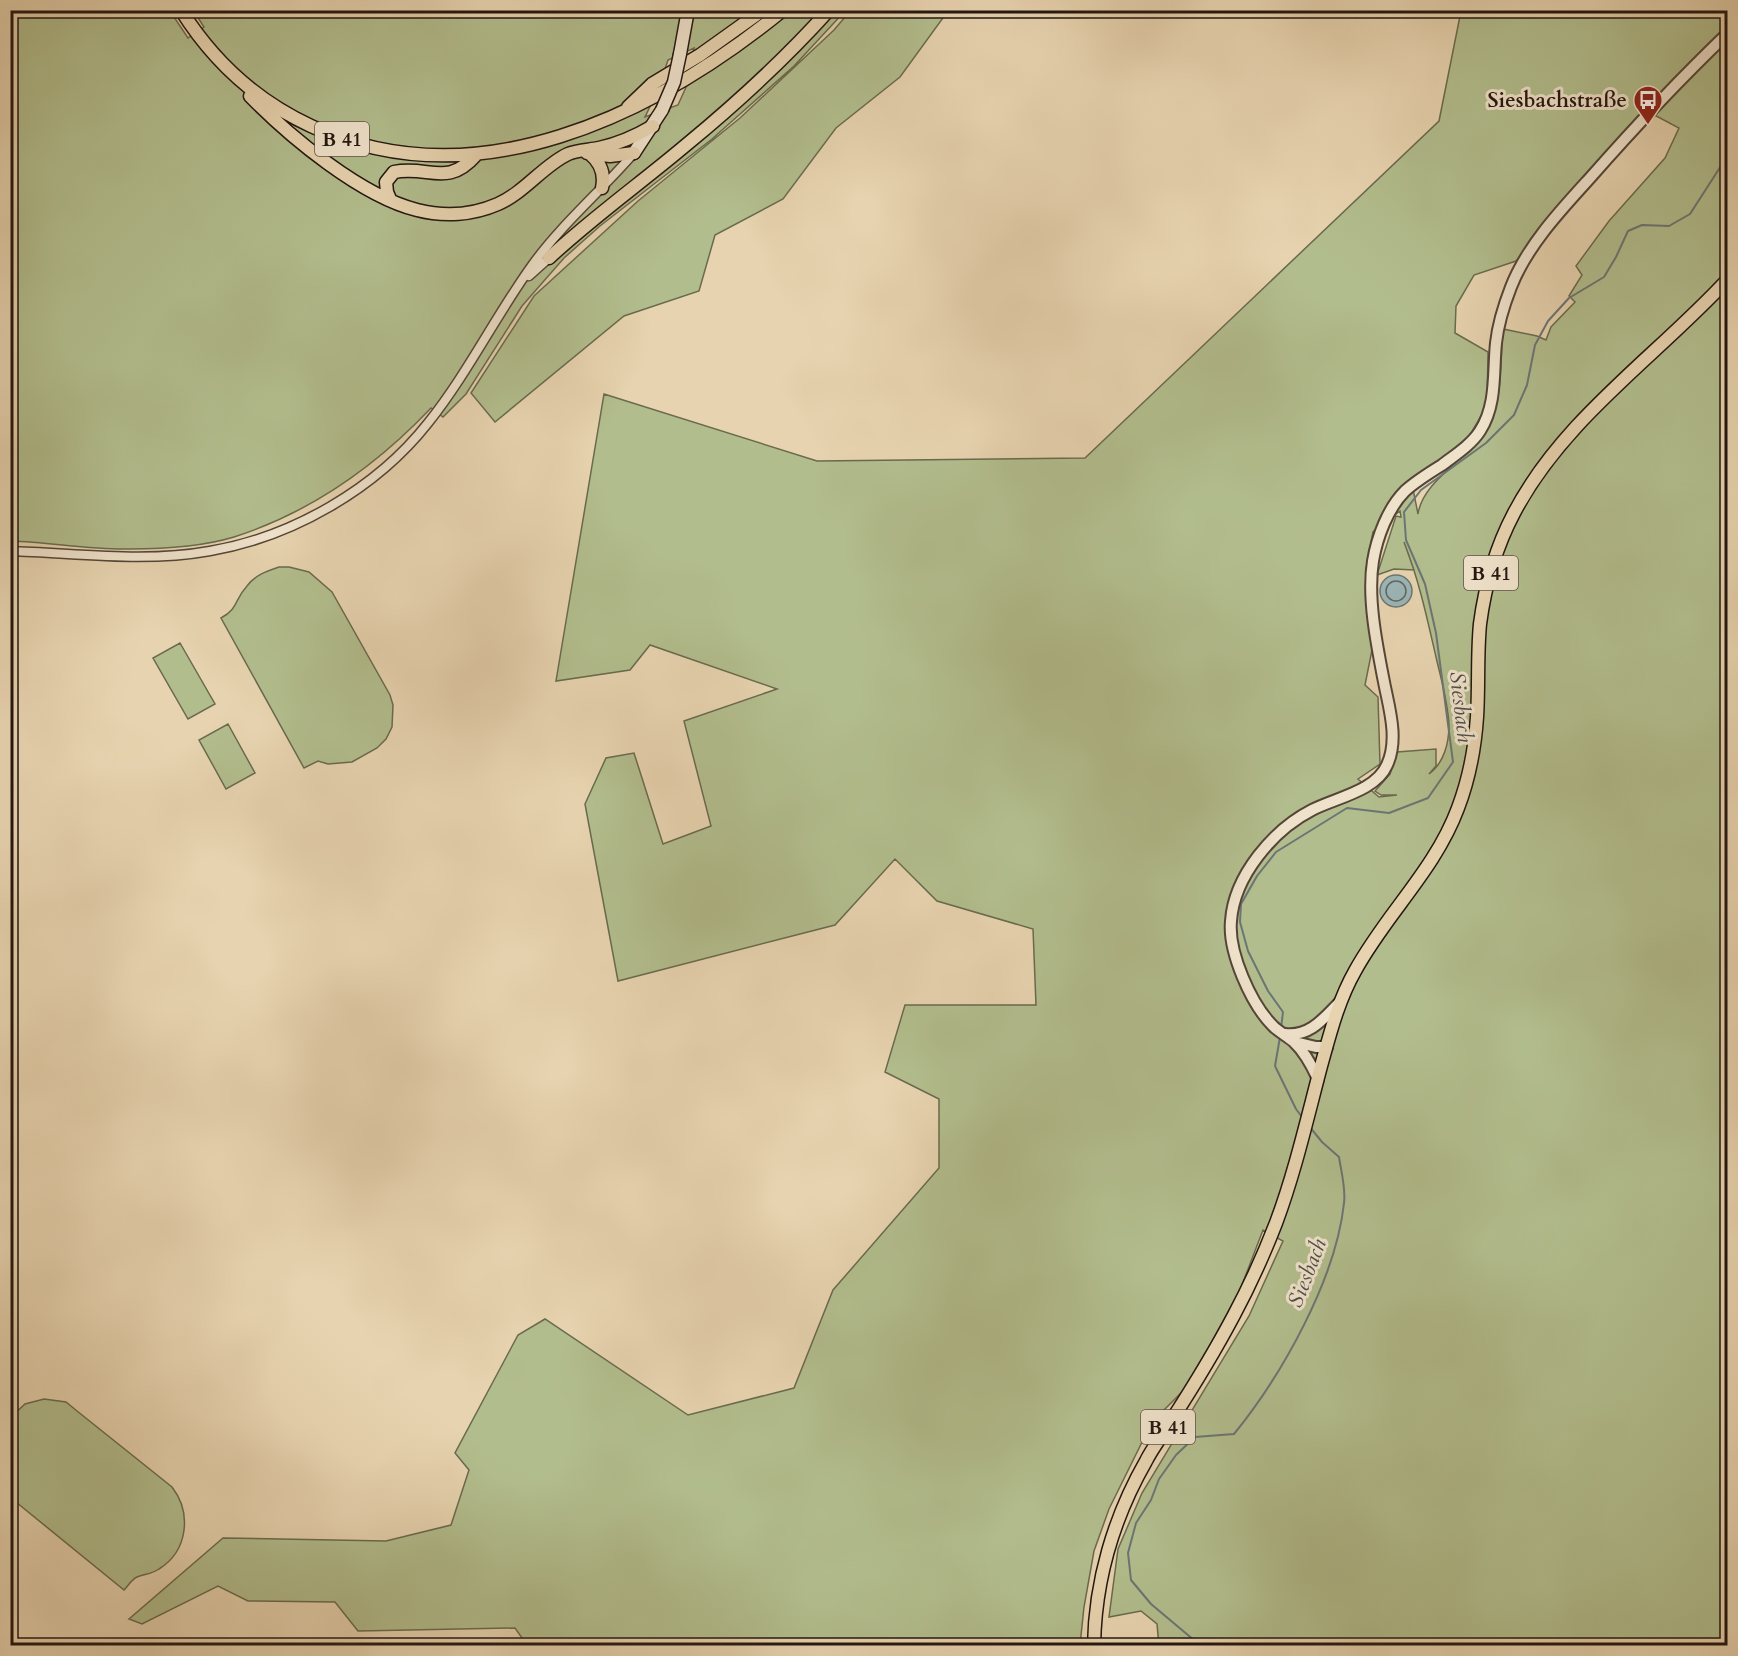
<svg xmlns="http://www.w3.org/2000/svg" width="1738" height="1656" font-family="Cardo,serif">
<rect width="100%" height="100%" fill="#e7d3af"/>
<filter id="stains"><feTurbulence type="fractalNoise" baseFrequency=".00333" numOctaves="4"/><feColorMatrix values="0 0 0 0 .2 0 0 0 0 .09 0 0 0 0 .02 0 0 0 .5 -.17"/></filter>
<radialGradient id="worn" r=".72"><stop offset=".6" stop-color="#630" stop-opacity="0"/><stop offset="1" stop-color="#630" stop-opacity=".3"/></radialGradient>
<path fill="#b2bd8d" stroke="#6a6a4e" stroke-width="1.5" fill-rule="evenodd" d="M 193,10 L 845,11 L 794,66 L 712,139 L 600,226 L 564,258 L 522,306 L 466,394 L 443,417 L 431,408 C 375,467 312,512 234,537 C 201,547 163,549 129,549 C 90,550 50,542 11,541 L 11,11 L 170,11 L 188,38 L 204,27 ZM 694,48 L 687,85 L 678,105 L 645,117 L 658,90 L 668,60 Z
M 851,10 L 948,11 L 900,77 L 836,128 L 783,199 L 715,235 L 699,291 L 624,316 L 495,422 L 471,393 L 534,296 L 638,201 L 740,118 L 834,30 Z
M 1461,11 L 1727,11 L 1727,1645 L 1159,1646 L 1157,1624 L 1141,1611 L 1109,1617 L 1118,1549 L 1142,1493 L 1249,1316 L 1283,1241 L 1263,1230 L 1240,1290 L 1210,1345 L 1184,1390 L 1152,1422 L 1109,1509 L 1094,1551 L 1084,1607 L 1080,1645 L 527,1645 L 515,1628 L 358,1631 L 335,1602 L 248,1601 L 218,1586 L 142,1624 L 129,1619 L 223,1538 L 386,1541 L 451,1525 L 469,1470 L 455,1453 L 518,1335 L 545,1319 L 688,1415 L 794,1388 L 833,1290 L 939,1168 L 939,1099 L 885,1072 L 905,1005 L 1036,1005 L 1033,929 L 937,901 L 895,859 L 835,925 L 618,981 L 585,804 L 606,758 L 634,753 L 663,844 L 711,826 L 684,721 L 777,689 L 650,645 L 630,670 L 556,681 L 604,394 L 817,461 L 1085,458 L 1439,121 ZM 1645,110 L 1679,128 L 1665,158 L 1609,221 L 1576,266 L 1582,275 L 1569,296 L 1575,302 L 1551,327 L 1546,340 L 1537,336 L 1503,329 C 1500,360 1503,398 1489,425 C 1472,457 1423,479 1418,514 L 1412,484 L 1467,440 L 1487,406 L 1488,352 L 1455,333 L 1456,306 L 1474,275 L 1516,261 ZM 1400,511 L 1401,517 L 1396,516 L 1377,575 L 1394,569 L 1414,570 L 1404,542 C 1419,580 1427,618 1436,657 C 1441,679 1448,702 1449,725 C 1449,743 1444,763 1429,774 L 1436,766 L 1436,749 L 1397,752 L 1390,774 L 1375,791 L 1381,795 L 1397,795 L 1379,797 L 1358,779 L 1380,764 L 1378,697 L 1365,685 L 1372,650 L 1368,619 L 1366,569 L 1373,532 Z
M 279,567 L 289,567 L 309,572 L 332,592 L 390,695 L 393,705 L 392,727 L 386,739 L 377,748 L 352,762 L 328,764 L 318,761 L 304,768 L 221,618 C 239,608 234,600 247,586 C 255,575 267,571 279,567 Z
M 180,643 L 215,704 L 188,719 L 153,658 Z
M 228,724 L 255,773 L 226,789 L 199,740 Z
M 44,1399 L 66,1402 L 77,1411 L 172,1487 C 192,1513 188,1551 159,1569 C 152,1574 145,1574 137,1577 C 132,1579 128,1586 124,1590 L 11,1498 L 11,1417 L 25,1404 Z"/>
<path fill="#9bb5b6" stroke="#6b7574" stroke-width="1.5" d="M1380 591a16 16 0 1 1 32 0a16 16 0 1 1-32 0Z"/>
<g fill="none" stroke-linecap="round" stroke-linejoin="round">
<path stroke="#5f6663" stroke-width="1.5" d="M1386 591a10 10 0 1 1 20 0a10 10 0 1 1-20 0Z"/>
<path stroke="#6b7574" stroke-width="2" d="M 1281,1028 L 1283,1012 L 1268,991 L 1248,951 L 1240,922 L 1241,904 L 1257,876 L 1276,852 L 1347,808 L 1389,813 L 1428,798 L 1453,762 L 1436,633 L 1425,584 L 1406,540 L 1404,512 L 1421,490 L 1486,443 L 1514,415 L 1527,385 L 1535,345 L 1548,321 L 1569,298 L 1604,277 L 1616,257 L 1628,231 L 1642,225 L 1669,226 L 1690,214 L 1728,155
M 1280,1037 L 1275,1066 L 1296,1109 L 1302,1117
M 1201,1646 L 1151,1604 L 1131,1580 L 1128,1553 L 1136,1523 L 1151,1500 L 1159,1479 L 1176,1455 L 1195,1437 L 1234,1434 C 1282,1375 1336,1279 1344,1203 C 1346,1188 1341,1171 1339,1157 L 1322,1142 L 1309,1126"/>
<g stroke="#544538" stroke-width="11">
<path id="minor" d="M 529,276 L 549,258
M 10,551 C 77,553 144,563 210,551 C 292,537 376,489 428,423 C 468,373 496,315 533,264 C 563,223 601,191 634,153"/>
</g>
<g stroke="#544538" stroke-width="14">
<path id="tertiary" d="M 1285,1034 C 1310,1037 1324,1018 1340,1002
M 1295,1042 L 1316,1047 L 1327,1047
M 1318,1079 C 1312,1066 1305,1052 1294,1042 C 1287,1036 1279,1032 1273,1026 C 1251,1004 1228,952 1231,921 C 1234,876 1273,830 1312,810 C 1335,798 1376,791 1387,765 C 1399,739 1389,708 1384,682 C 1377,646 1367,598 1373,561 C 1377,537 1388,508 1405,491 C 1416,481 1429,473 1442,465 C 1455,455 1471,445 1480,431 C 1497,405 1493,372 1496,343 C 1498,324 1504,305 1511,287 C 1527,246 1560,211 1590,178 C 1634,128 1680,79 1728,33"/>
</g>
<g stroke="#231610" stroke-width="15">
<path id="secondary" d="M 680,54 L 688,10
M 634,153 L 662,110"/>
</g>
<g stroke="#231610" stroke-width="15">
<path id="primary" d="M 181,10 C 213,61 257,101 311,126 C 475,203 654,115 783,10
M 250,96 C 290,137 361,196 417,210 C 444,217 473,215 498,204 C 525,192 544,165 568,154 C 577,150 589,150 599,148 C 618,144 636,136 653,126
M 628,107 L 652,84 L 700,55 L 763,10
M 587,153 L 610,156 L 634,153
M 590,154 C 601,163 605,174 602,188
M 390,199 L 387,192 L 386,182 L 394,172 C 429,165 447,188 476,155
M 549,258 C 593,217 641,183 686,145 C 737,103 785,59 829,10
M 1094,1646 C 1095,1581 1114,1517 1146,1461 C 1153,1447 1163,1435 1171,1421 C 1193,1387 1215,1351 1234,1315 C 1250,1285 1264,1254 1276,1223 C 1295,1172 1307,1119 1321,1066 C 1330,1034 1338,1001 1355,971 C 1386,914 1435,870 1458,808 C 1469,779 1475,747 1477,717 C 1479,686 1477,655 1480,624 C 1485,586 1496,547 1514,513 C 1563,419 1657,356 1728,279"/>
</g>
<use href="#minor" stroke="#efe2cb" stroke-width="8"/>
<use href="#tertiary" stroke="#efe2cb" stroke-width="10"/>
<use href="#secondary" stroke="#efe2cb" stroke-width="12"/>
<use href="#primary" stroke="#e7d3af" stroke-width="12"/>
<g stroke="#231610" stroke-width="15" stroke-linecap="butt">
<path id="secondary-bridge" d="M 662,110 L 674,82 L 680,54"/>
</g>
<use href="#secondary-bridge" stroke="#efe2cb" stroke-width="12"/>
</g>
<defs>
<g id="bus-pin" transform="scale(1.5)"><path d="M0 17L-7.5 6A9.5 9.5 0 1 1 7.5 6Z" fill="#8f2418" stroke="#efe2cb"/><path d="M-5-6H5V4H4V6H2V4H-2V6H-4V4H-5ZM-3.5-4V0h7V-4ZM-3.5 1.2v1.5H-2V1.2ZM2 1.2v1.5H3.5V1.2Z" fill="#fff"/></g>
</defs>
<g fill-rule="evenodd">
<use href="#bus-pin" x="1648" y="100"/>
</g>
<g text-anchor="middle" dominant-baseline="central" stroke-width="6" stroke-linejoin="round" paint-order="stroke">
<g fill="#efe2cb" stroke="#605348" stroke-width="1.5">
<rect x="315" y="122" width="54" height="34" rx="4.5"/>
<rect x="1464" y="556" width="54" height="34" rx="4.5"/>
<rect x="1141" y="1410" width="54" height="34" rx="4.5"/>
</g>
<g font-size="20" font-weight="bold" fill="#231610">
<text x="342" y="139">B 41</text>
<text x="1491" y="573">B 41</text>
<text x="1168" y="1427">B 41</text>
</g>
<g font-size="21" font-weight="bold" fill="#231610" stroke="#efe2cb" text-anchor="end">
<text x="1627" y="100">Siesbachstraße</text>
</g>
<g font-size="22" font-style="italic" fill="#4d4e4a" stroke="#efe2cb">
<text transform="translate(1461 707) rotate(83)">Siesbach</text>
<text transform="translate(1307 1273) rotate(-69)">Siesbach</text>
</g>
</g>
<rect width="1738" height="1656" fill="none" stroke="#e7d3af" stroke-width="36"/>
<rect x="12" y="12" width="1714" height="1632" fill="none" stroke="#231610" stroke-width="3"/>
<rect x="18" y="18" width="1702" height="1620" fill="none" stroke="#231610" stroke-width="1.5"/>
<rect width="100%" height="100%" filter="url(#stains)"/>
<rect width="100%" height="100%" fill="url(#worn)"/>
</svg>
